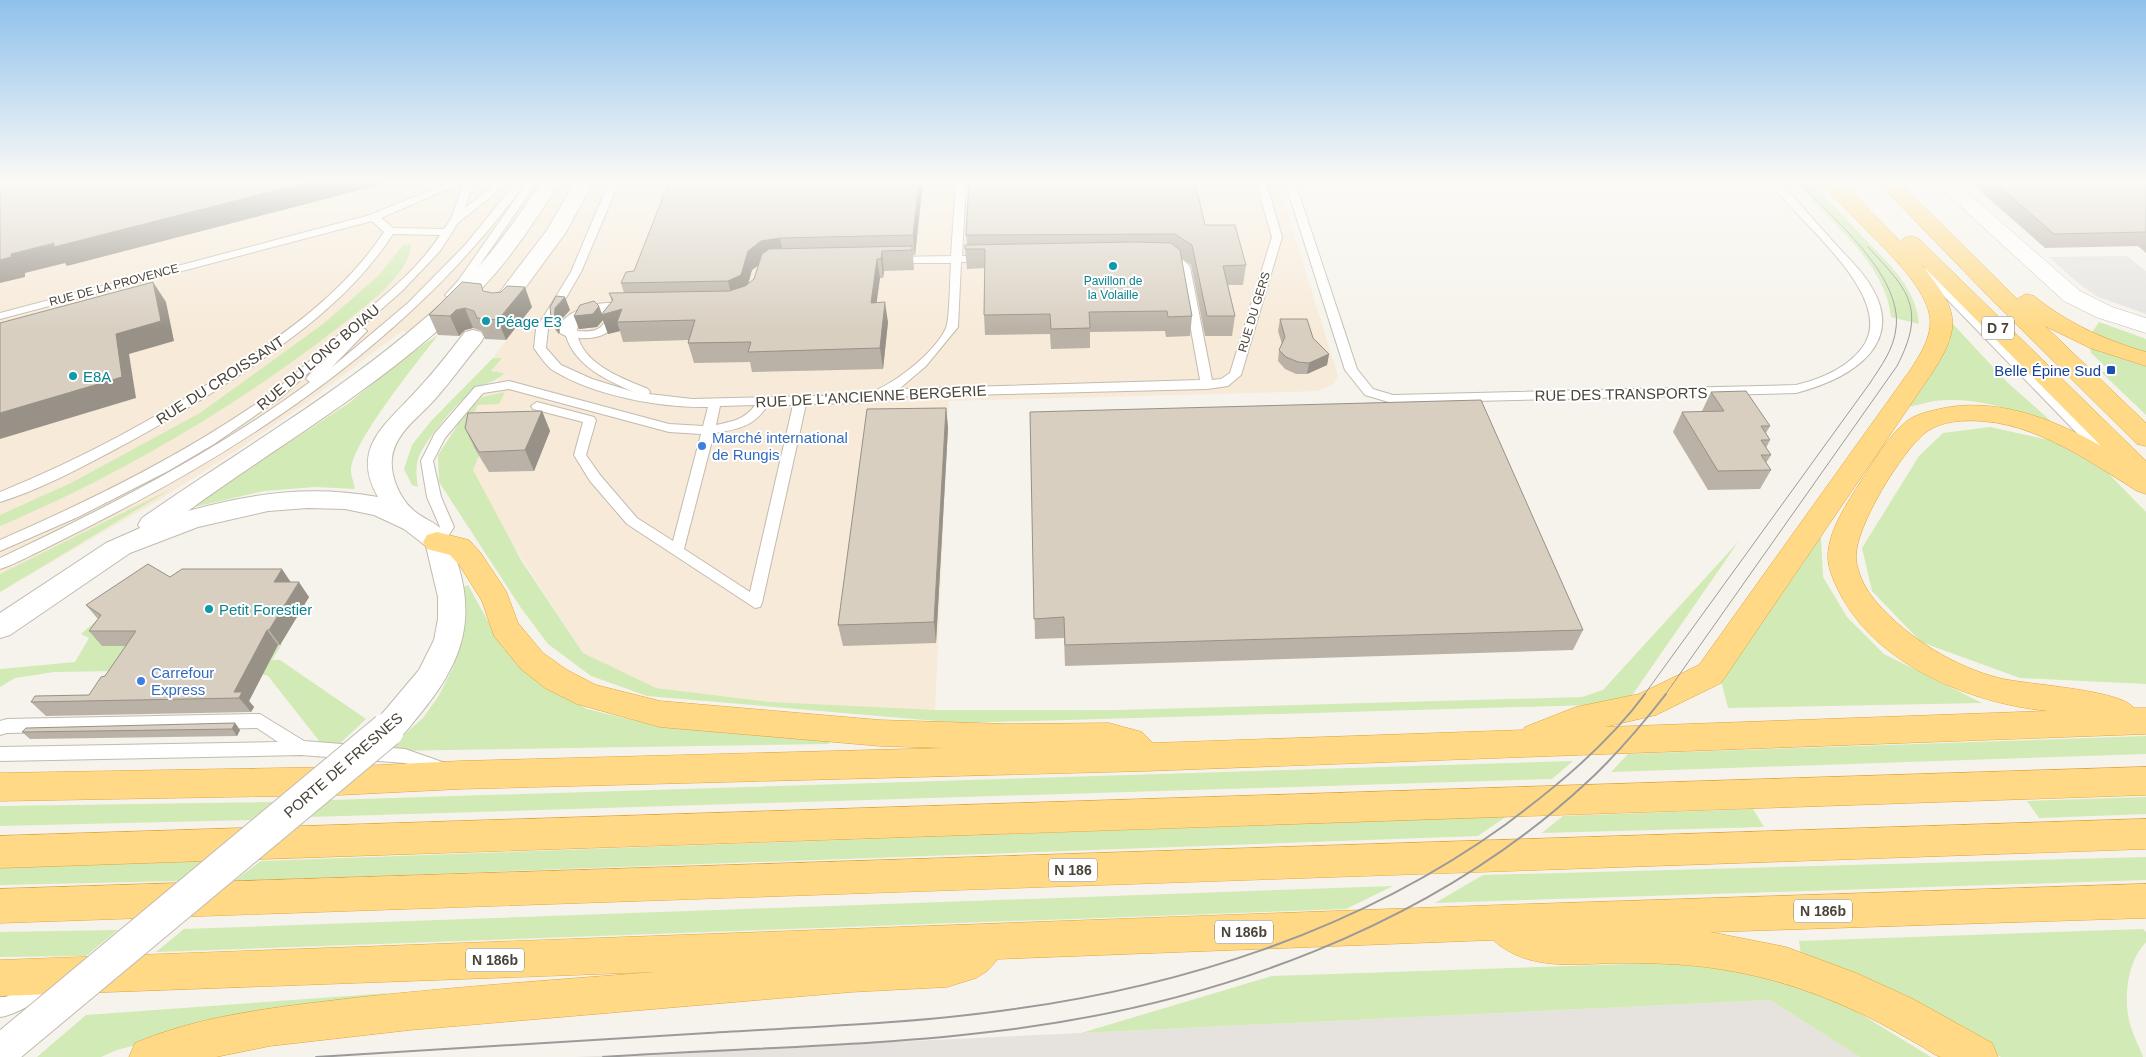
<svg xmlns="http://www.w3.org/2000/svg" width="2146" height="1057" font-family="Helvetica,sans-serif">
<rect width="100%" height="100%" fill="#f6f3ec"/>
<path fill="#f7ead8" d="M 0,182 L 1278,182 L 1338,376 L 1332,385 L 1317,391 L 1292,392 L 949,401 L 935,710 L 895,710 L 771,702 L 656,688 L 645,685 L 583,653 L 489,508 L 459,444 L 477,397 L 490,392 L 503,373 L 491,371 L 501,359 L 493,358 L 506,340 L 402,331 L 305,404 L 242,447 L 154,503 L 0,592 Z"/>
<path fill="#e6e2dd" d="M 1770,1000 L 1860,1057 L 575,1057 L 1081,1033 Z"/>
<path fill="#d2eab5" d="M 1795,182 L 1811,182 C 1828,200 1845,217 1861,235 C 1886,261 1916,286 1919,324 L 1891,317 C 1885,262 1830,222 1795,182 Z
M 404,244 L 411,245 C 409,276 363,308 340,326 C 236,407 122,474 0,526 L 0,515 L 71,483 L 200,413 L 323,324 L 378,276 Z
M 1951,322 L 2007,382 L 2052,422 C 2015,410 1974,396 1934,401 C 1924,403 1914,406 1904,408 L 1950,341 Z
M 2099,322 L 2146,339 L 2146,353 L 2091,334 Z
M 438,335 C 419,360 352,442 351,470 C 351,476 354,483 355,489 L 316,487 L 264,491 L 190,508 L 349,403 L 414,351 Z
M 2090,347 L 2146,363 L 2146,415 L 2101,372 L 2111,372 L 2091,353 Z
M 493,358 L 502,358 L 491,371 L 504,373 C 497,382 484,383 474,390 C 458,401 430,435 421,452 C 415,462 416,476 418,487 L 412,485 L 404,469 L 412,445 L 431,421 Z
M 505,392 L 499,404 L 478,405 L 472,416 L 484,444 L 473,470 L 521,560 L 583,653 L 656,688 L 771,702 L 935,710 L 1118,710 L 1582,697 L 1603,690 L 1739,541 L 1626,704 L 960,723 L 647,696 L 591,676 L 548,644 L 521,608 L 439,482 L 438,455 L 465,414 L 482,397 Z
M 1990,427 L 2053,441 L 2107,472 L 2146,512 L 2146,684 L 2020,678 L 1921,642 L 1872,591 L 1862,548 L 1919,456 L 1943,433 Z
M 171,489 L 0,592 L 0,574 Z
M 1821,537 L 1823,577 L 1847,617 L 1884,654 L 1982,703 L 1728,708 L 1720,677 Z
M 468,585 L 494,632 L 541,684 L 587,709 L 661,727 L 828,734 L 829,744 L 386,751 L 423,718 L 438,697 L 453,668 L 463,635 L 459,589 Z
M 97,620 L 115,630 L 104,645 L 282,644 L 272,660 L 280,660 L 366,719 L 335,748 L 320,742 L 268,676 L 246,669 L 54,672 L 15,678 L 0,687 L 0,669 L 75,662 L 89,638 L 81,634 Z
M 2146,736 L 2146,754 L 1611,772 L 1628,754 Z
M 1573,761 L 1552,779 L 310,817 L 330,800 Z
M 2146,797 L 2146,814 L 2039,818 L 2027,801 Z
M 273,802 L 251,820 L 0,826 L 0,806 Z
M 1753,809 L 1764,827 L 1542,833 L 1563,816 Z
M 1507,816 L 1478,836 L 234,881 L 261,861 Z
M 2146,857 L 2146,880 L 1435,903 L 1483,875 Z
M 203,861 L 179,881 L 0,885 L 0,866 Z
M 1393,886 L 1346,909 L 156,952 L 184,929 Z
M 2143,929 L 2146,932 L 2146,942 C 2127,962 2123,998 2130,1024 C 2133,1035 2139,1046 2143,1057 L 2001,1057 L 1957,1030 L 1801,955 L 1799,941 Z
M 118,930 L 86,956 L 0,957 L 0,932 Z
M 1689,962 L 1769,978 L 1836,999 L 1931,1057 L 1860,1057 L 1770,1000 L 1081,1033 L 1272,976 Z
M 390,993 L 193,1030 L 117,1050 L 101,1057 L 37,1057 L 86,1015 Z"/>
<path fill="#e5e3e0" d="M 2127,256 L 2146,271 L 2146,314 L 2096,296 L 2078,283 L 2049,257 Z"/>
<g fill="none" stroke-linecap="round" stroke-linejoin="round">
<g stroke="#c2bbae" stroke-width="2">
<path id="service" d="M 450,182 L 463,182 L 381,218 L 393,228 L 444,229 L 451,219 L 464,182 L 474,182 L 465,208 L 488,190 L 493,182 L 503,182 L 494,194 L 458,223 L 440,251 L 402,291 L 360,328 L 365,329 L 367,331 L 365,333 L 331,368 L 408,303 L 466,244 L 516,182 L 526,182 C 421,327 273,431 115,513 C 90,526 64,539 38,552 C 25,558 13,565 0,569 L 0,558 C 108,507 214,453 310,382 L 306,379 L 308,376 L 334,350 L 279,399 L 214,444 L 168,471 L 78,517 L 0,551 L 0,540 C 94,499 185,454 269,395 C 297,374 323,348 349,326 C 381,298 417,271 440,235 L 393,234 C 354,294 299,334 241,374 C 200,401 158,427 114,450 C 78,469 39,490 0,502 L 0,492 C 81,459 158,418 231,369 C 289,331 345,291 384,232 L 372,221 L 0,319 L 0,313 L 370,215 Z
M 527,182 L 537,182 L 466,285 L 455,297 L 447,297 L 445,295 L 458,281 Z
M 609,182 L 619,182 L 581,272 L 548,329 L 546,348 L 561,365 L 592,379 L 634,392 C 608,381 575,366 566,336 L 560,333 L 559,325 C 573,306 605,299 628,305 L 630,307 L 628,309 L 612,311 L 618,319 C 610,336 596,339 578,338 C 587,366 624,379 648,389 L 650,392 L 649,394 L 692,399 L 864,395 C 891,387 934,354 946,328 C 950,319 950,275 951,263 L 895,263 L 890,260 L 895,257 L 951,256 L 956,182 L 966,182 L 962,256 L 984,256 L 989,259 L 984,262 L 961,262 L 958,327 L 926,366 L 899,389 L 1200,380 L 1180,268 L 1173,262 L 1161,259 L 1160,257 L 1161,255 C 1173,253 1183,258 1190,267 L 1212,380 L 1221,379 L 1230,373 L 1272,237 L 1256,182 L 1266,182 L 1282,237 L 1241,375 L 1228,386 L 1207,389 L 885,397 L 865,403 L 806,404 L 762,603 L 760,607 L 755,608 L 627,524 L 590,481 L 574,455 L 583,422 L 533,409 L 531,406 L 537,402 L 594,417 L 596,420 L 586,455 L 600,475 L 637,518 L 673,541 L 701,434 L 669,432 L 509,389 L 483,393 L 445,438 L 433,461 L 441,497 L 454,527 L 442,546 L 432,546 L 430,542 L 440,527 L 427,497 L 421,461 L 435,433 L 475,387 L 509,381 L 669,424 L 703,426 L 708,407 C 661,408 595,396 554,371 C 547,367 539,355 534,348 L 536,329 L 571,272 ZM 599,313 L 606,319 C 601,332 590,332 577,331 C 578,319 587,313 599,313 ZM 755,405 C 746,419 731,422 716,425 L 720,406 ZM 768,405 L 793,405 L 750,592 L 684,549 L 714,433 C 739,429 753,427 768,405 Z
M 1285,182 L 1295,182 L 1357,369 L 1373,389 L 1393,395 L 1796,385 C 1820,379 1846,369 1862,348 C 1900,298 1796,221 1770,182 L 1780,182 C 1800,204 1819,226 1839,248 C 1848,258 1859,268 1867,280 C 1911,343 1851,379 1796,393 L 1392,403 L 1365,395 L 1345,370 Z
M 1918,265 L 1930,271 L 1949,289 L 2111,452 L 2112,455 L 2111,458 L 2101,458 L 1941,293 L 1914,270 L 1913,268 Z
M 260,714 L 304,741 L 405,749 L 448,764 L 450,769 L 448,774 L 442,776 L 405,763 L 301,755 L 0,761 L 0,747 L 278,742 L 257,728 L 7,733 L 0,735 L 0,721 L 7,719 Z
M 41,977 L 48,979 L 50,986 C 45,999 15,1015 0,1017 L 0,997 L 6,997 Z"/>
</g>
<g stroke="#c2bbae" stroke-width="2">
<path id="minor" d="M 542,182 L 560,182 C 536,219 512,257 481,289 C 396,378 287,439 188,511 C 253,493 311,485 378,497 C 349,447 388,423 418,389 C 435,371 450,351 465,332 L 473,330 L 481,332 L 484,337 L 481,342 C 466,360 452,380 436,398 C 421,416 395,432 392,458 C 390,475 399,497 412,509 C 420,518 436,521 445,533 C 453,543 455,556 459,568 C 476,627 458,668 420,714 C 412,723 400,743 387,743 C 384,743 379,740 376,739 L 372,730 L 376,721 L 419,670 L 434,640 L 438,619 L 438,597 L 426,546 L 404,529 L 374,515 L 345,509 L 308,508 L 268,511 L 198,527 L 130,553 L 10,635 L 0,638 L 0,613 L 106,543 L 140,528 L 138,525 L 142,518 C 251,442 370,376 465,281 C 495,251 518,216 542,182 Z
M 575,182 L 593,182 L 566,232 L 509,310 L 501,311 L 493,310 L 490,305 L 547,230 Z"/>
</g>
<g stroke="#c2bbae" stroke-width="1">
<path id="tertiary" d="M 1934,182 L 1955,182 L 2080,291 L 2112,307 L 2146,318 L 2146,333 L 2096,317 L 2064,301 Z"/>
</g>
<g stroke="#e0a43c" stroke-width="1">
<path id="trunk" d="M 1821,182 L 1842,182 L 1901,242 L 1904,238 L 1911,236 L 1918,238 L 2146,461 L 2146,494 L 2137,491 C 2084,458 2026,416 1960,421 C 1948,422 1935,425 1925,433 C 1902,451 1855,527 1856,557 C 1857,574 1866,591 1878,604 C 1908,638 1955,667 1999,678 C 2026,685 2120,689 2134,708 L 2146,708 L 2146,734 L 1146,771 L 460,789 L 339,795 L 0,801 L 0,773 L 339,767 L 460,761 L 945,748 L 880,746 L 660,727 L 577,704 L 545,688 L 521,669 L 494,636 L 482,601 L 460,566 L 450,555 L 427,549 L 423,542 L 427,535 L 437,532 L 469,540 L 480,552 L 506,591 L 518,623 L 543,653 L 567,670 L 596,685 L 660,701 L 880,720 L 1008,724 L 1109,723 L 1142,732 L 1153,743 L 1523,730 L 1525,727 L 1576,707 L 1639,694 L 1699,665 L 1911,369 C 1919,356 1928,343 1930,327 C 1936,282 1846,218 1821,182 ZM 1920,263 L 2101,446 C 2052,418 1992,395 1935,410 C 1926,412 1915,415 1907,421 C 1888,436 1874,461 1861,481 C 1848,502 1828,531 1828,556 C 1828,571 1836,586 1843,599 C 1881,667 1974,704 2048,711 L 1605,727 L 1656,715 L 1721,683 L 1930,376 C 1965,324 1957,309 1920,263 Z
M 1878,182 L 1899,182 L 2017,299 L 2026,294 L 2034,296 C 2067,323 2105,340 2146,352 L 2146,366 L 2090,348 L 2045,326 L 2146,423 L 2146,446 L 2137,444 L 1990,298 Z
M 2146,767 L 2146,795 L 0,868 L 0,836 Z
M 2146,819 L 2146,849 L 0,923 L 0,889 Z
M 2146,884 L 2146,918 L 1710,932 L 1786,947 L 1856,973 L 1913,999 L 1992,1043 L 1998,1057 C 1982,1057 1955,1057 1941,1057 C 1935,1056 1927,1049 1921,1046 C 1907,1038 1893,1030 1878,1022 C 1829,997 1780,979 1725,970 C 1692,964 1657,963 1623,963 C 1578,963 1530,973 1493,940 L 998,959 L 987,971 L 976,978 L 947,987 L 851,992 L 410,1030 L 270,1046 L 216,1057 L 129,1057 L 135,1043 C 204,1014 279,1007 353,998 C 453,987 554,980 655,972 L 0,996 L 0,960 L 1499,905 Z"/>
</g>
<use href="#service" fill="#fff" fill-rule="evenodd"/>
<use href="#minor" fill="#fff" fill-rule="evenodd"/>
<use href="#tertiary" fill="#fff" fill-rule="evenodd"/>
<use href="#trunk" fill="#ffd985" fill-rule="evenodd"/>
<path stroke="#9a9a9a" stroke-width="1" d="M 1644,695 L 1870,383 C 1881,366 1894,349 1896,328 C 1903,276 1831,216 1798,182
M 1665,695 L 1897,366 C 1927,308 1908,290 1868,247"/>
<path stroke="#9a9a9a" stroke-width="2" d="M 316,1057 C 447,1049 578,1041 708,1033 C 806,1027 904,1024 1000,1011 C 1179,988 1358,931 1505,825 C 1556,787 1607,745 1645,694
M 603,1057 C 736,1048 874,1047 1006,1030 C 1213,1004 1428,928 1584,785 C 1614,758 1641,726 1666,694"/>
<g stroke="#c2bbae" stroke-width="36" stroke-linecap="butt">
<path id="minor-bridge" d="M 3,1050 L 387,730"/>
</g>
<use href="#minor-bridge" stroke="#fff" stroke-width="34"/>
</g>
<path fill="#bab2a6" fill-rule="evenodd" d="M 665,182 L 923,182 L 915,255 L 913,255 L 914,270 L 884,271 L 883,278 L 880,278 L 876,302 L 888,322 L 883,369 L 752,372 L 750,362 L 694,363 L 688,343 L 689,340 L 623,342 L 620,331 L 608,334 L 603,320 L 597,327 L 579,329 L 574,316 L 602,314 L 612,302 L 609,293 L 624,293 L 621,283 L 634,271 L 666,189 ZM 758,266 L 754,279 L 748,284 L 752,270 Z
M 1970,182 L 2146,182 L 2146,253 L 2138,246 L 2045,248 Z
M 1205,225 L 1246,265 L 1243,285 L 1228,285 L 1235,316 L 1232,336 L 1205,336 L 1191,265 L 1181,258 L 1192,316 L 1190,336 L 1166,337 L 1165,331 L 1090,332 L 1090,348 L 1051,349 L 1050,334 L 985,335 L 984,315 L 985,268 L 967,269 L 965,249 L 967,245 L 966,235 Z
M 484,291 L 532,307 L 506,340 L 485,339 L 482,331 L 473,328 L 465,330 L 459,336 L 438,335 L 429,315 Z
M 570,310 L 560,321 L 559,334 L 556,331 L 551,317 Z
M 1280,319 L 1313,338 L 1329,354 L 1327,365 L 1307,374 L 1296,374 L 1285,369 L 1278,361 L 1279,350 L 1282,344 L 1278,331 Z
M 1711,392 L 1770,426 L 1766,433 L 1770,440 L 1766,448 L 1771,455 L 1766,463 L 1771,470 L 1760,489 L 1708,490 L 1673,432 L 1682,412 L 1702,412 L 1702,411 Z
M 946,408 L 948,428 L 936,643 L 843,646 L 838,625 Z
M 542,411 L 550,431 L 534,471 L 489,472 L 475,449 L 465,428 Z
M 1030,412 L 1583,630 L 1573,650 L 1065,666 L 1064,638 L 1035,639 Z
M 170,577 L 291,582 L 309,597 L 280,645 L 278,645 L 249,701 L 254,707 L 251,712 L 46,716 L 31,702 L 89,695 L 105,676 L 126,646 L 102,646 L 89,631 L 98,619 L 86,605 Z
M 235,723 L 240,730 L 237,736 L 30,739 L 22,732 Z"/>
<path fill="#979187" d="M 309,182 L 391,182 L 67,266 L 65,263 L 25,273 L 25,277 L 0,283 L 0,260 L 11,254 Z
M 919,182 L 923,182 L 915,255 L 913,235 Z
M 780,238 L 784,257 L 765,260 L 752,270 L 745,295 L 733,301 L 728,281 L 748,251 L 761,241 Z
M 882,251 L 884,271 L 883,278 L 881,259 Z
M 877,259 L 880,278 L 874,322 L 871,303 Z
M 153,282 L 166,302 L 174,341 L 129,354 L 136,398 L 0,439 L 0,413 L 116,334 Z
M 525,287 L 532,307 L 506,340 L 498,320 Z
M 565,297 L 570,310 L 560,321 L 559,334 L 554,321 L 555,308 Z
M 885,302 L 888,322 L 883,369 L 880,348 Z
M 599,306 L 602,314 L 622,309 L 617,322 L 620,331 L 608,334 L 603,320 L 597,327 L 579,329 L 574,316 Z
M 465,308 L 473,328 L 465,330 L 459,336 L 450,316 L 456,310 Z
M 1329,354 L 1327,365 L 1307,374 L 1309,363 Z
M 946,408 L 948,428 L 936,643 L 934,622 Z
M 542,411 L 550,431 L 534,471 L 525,450 Z
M 282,569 L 292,584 L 274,582 Z
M 299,582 L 309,597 L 280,645 L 269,630 Z
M 267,630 L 278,645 L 249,701 L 254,707 L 251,712 L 234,692 Z
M 235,723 L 240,730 L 237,736 L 232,729 Z"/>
<path fill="#d8cfc1" stroke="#979187" d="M 0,182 L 309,182 L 54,247 L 54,243 L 11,254 L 11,257 L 0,260 Z
M 669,182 L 919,182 L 913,235 L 780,238 L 761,241 L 748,251 L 741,275 L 728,281 L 621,283 L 626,272 L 634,271 Z
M 969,182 L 1195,182 L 1205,225 L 1235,225 L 1246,265 L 1223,266 L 1235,316 L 1207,316 L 1192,245 L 1175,234 L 966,235 Z
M 1994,182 L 2146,182 L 2146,232 L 2054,234 Z
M 1134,242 L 1171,243 L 1180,250 L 1192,316 L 1168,317 L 1167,311 L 1089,312 L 1090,328 L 1051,329 L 1050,314 L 984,315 L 985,249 L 965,249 L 965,245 Z
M 912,246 L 912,250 L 882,251 L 881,259 L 877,259 L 871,303 L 885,302 L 880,348 L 748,352 L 751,342 L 688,343 L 695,320 L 617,322 L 622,309 L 601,315 L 613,300 L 609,293 L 729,291 L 745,286 L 754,279 L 762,254 L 769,249 Z
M 153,282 L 161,321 L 116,334 L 122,377 L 0,413 L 0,323 Z
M 462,282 L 481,284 L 483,291 L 493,293 L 501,292 L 507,286 L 525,287 L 498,320 L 477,318 L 474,311 L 465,308 L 456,310 L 450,316 L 429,315 Z
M 556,296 L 565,297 L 555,308 L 554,321 L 551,317 L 550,307 Z
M 594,301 L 599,306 L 593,314 L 574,316 L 580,305 Z
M 1280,319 L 1307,319 L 1313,338 L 1329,354 L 1309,363 L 1298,362 L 1286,357 L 1279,350 L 1285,337 Z
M 1746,391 L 1770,426 L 1761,426 L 1770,440 L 1761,440 L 1771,455 L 1761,455 L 1771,470 L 1718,471 L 1682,412 L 1724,411 L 1711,392 Z
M 1481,400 L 1583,630 L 1065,645 L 1064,617 L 1034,619 L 1030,412 Z
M 946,408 L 934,622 L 838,625 L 867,409 Z
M 542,411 L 525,450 L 479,452 L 465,428 L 468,413 Z
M 148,564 L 170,577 L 182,569 L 282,569 L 274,582 L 299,582 L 269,630 L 267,630 L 234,692 L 242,692 L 239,698 L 31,702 L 35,696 L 89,695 L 101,677 L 105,676 L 136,631 L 89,631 L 101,615 L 86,605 Z
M 235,723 L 232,729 L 22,732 L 26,728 Z"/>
<linearGradient id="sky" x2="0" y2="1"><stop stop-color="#8fc1ec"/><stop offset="0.55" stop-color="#fbfaf6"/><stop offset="1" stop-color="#fbfaf6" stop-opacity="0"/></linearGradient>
<rect width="2146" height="330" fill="url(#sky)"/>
<g fill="#0f9aa8" stroke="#fff" stroke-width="2">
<circle cx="1113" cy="266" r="5"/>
<circle cx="486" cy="321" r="5"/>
<circle cx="73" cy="376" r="5"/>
<circle cx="209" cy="609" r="5"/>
</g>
<rect fill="#1a4fb4" stroke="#fff" stroke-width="2" x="2106" y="365" width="10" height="10" rx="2.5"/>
<g fill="#3f7fe0" stroke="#fff" stroke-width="2">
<circle cx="702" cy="446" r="5"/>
<circle cx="141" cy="681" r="5"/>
</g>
<g text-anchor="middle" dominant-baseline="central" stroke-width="4" stroke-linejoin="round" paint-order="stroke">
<g font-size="12" fill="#0d838f" stroke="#fff">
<text x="1113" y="281">Pavillon de<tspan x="1113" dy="14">la Volaille</tspan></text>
</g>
<g font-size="12" fill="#4b4439" stroke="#fff">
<text transform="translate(114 285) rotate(-15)">RUE DE LA PROVENCE</text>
<text transform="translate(1254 312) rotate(-73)">RUE DU GERS</text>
</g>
<g fill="#fff" stroke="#817c74" stroke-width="1">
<rect x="1982" y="316.5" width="32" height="23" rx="4"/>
<rect x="1049" y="858.5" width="48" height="23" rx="4"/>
<rect x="1794" y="899.5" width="58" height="23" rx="4"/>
<rect x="1215" y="920.5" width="58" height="23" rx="4"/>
<rect x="466" y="948.5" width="58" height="23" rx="4"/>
</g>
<g font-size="14" font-weight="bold" fill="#4b4439">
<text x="1998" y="328">D 7</text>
<text x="1073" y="870">N 186</text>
<text x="1823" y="911">N 186b</text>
<text x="1244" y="932">N 186b</text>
<text x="495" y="960">N 186b</text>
</g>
<g font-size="15" fill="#0d838f" stroke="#fff" text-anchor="start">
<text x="496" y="321">Péage E3</text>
<text x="83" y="376">E8A</text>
<text x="219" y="609">Petit Forestier</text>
</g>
<g font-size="15" fill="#4b4439" stroke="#fff">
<text transform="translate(318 357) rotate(-40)">RUE DU LONG BOIAU</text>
<text transform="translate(220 380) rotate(-33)">RUE DU CROISSANT</text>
<text transform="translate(1621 394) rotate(-1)">RUE DES TRANSPORTS</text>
<text transform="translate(871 396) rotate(-3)">RUE DE L'ANCIENNE BERGERIE</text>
<text transform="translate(343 765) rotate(-41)">PORTE DE FRESNES</text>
</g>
<g font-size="15" fill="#164399" stroke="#fff" text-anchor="end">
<text x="2101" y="370">Belle Épine Sud</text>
</g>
<g font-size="15" fill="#366cbe" stroke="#fff" text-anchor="start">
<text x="712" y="437">Marché international<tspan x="712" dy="17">de Rungis</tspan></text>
<text x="151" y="672">Carrefour<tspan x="151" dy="17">Express</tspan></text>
</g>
</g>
</svg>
